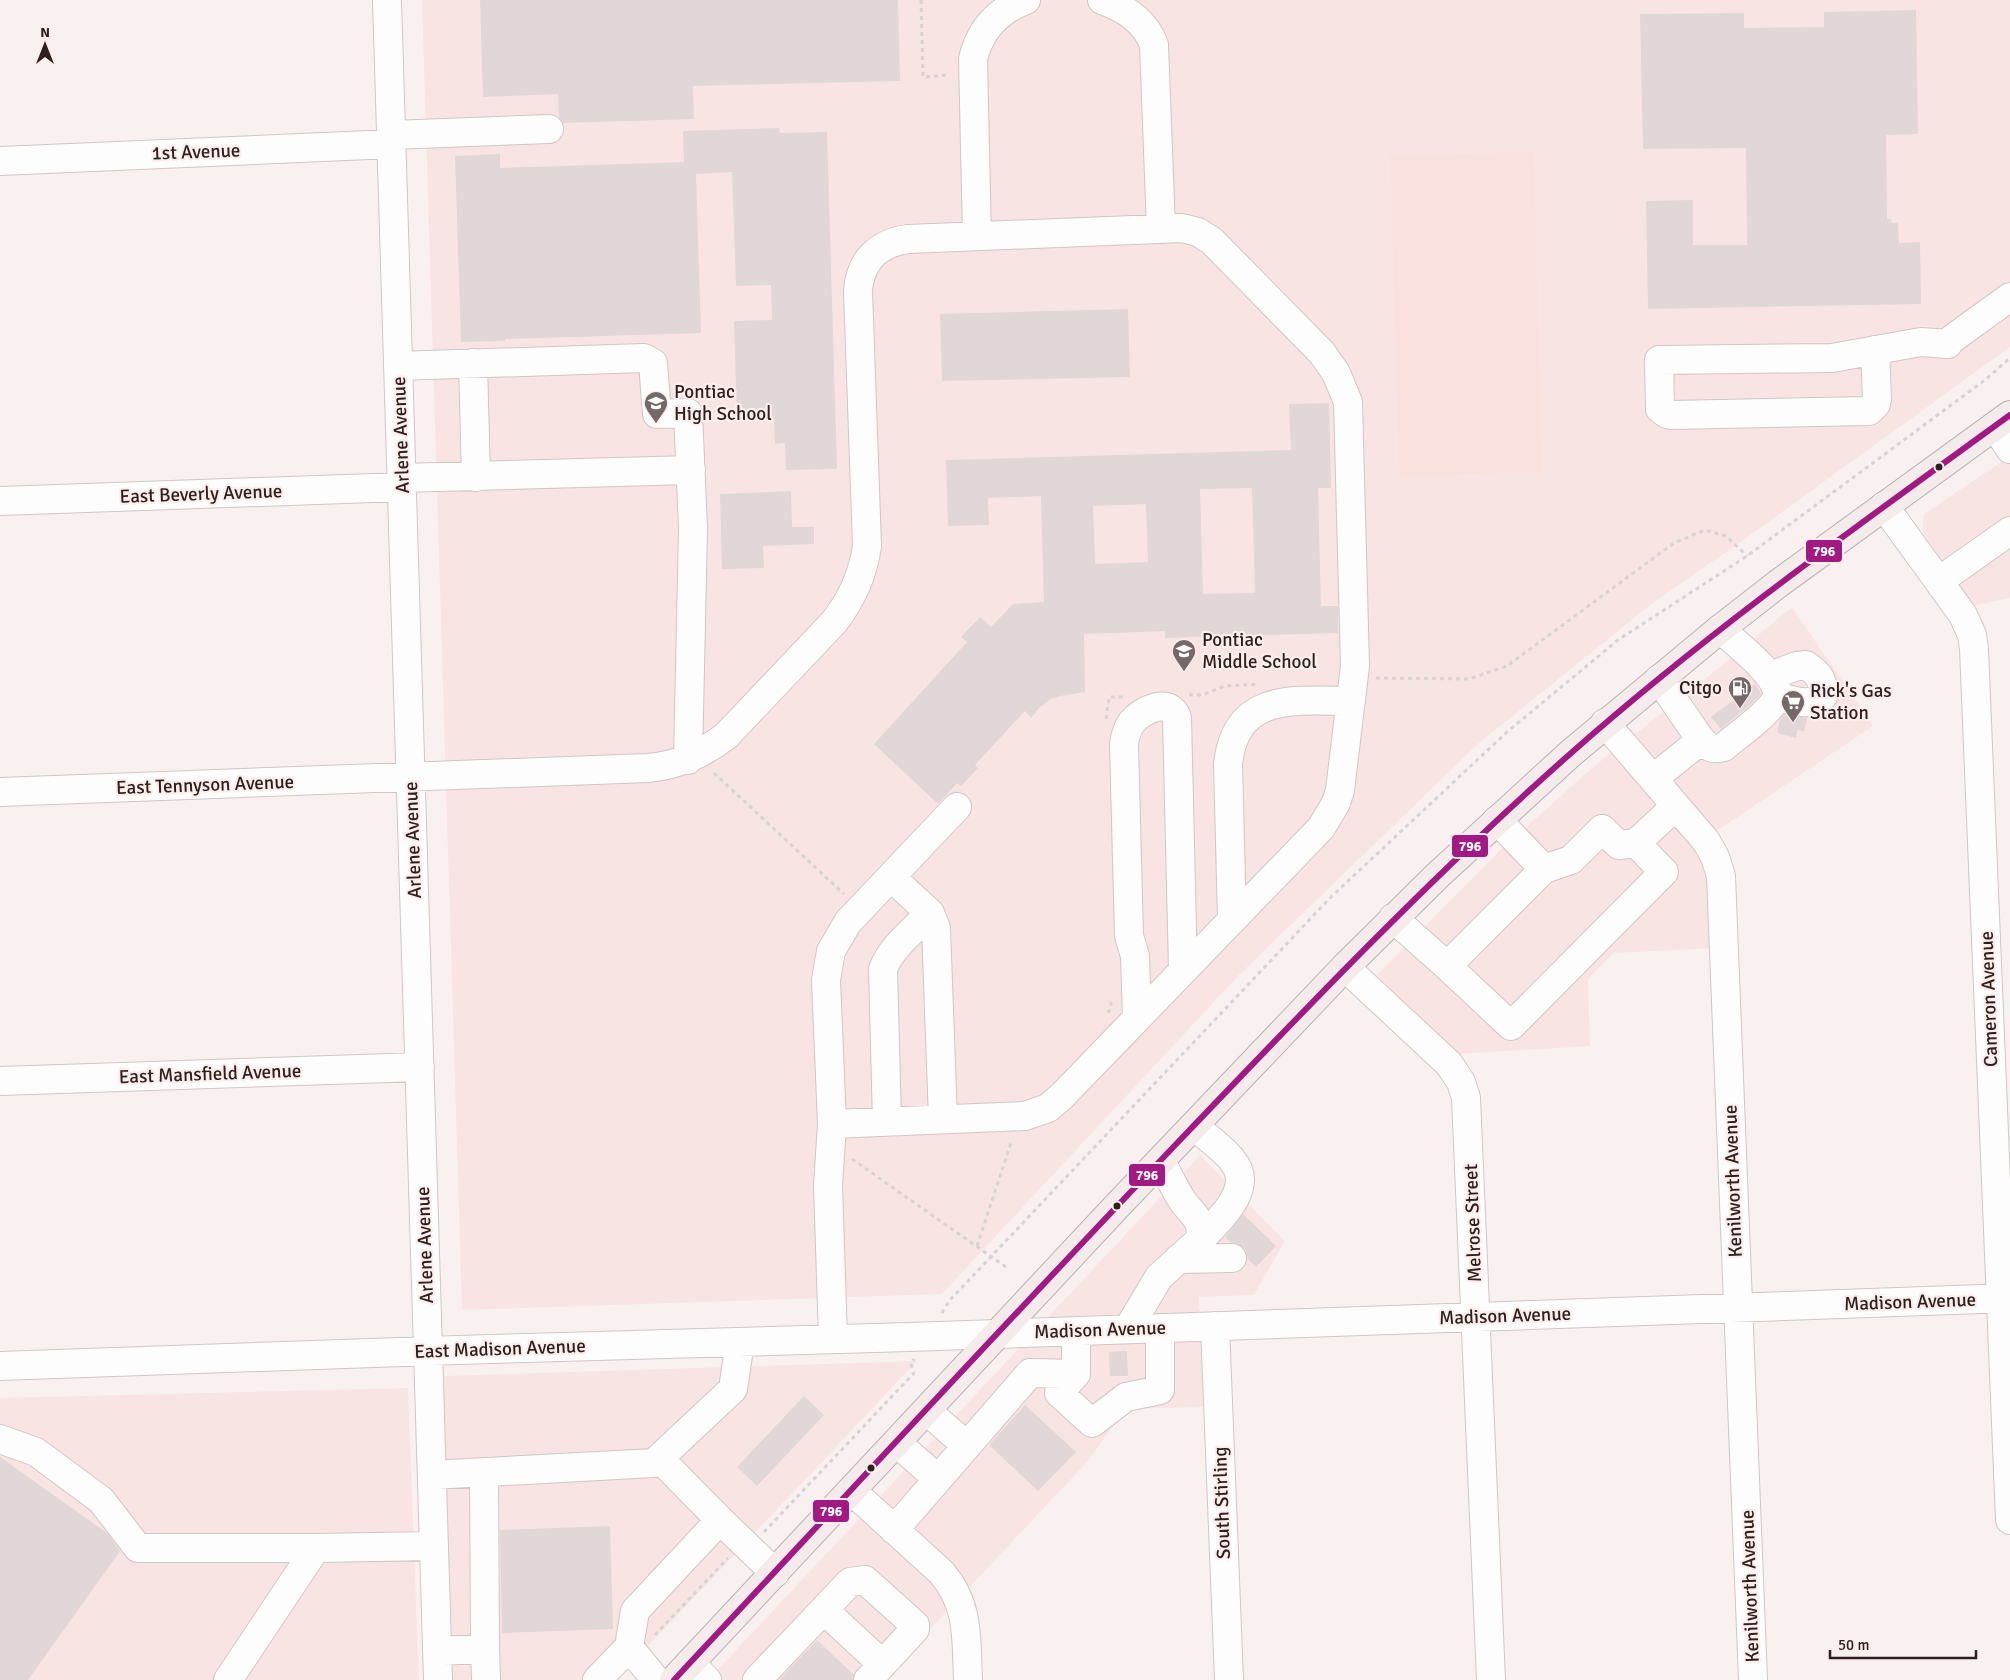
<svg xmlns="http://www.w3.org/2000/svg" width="2010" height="1680" font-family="Signika,sans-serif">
<rect width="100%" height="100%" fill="#f9f1f0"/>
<path fill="#f8e5e3" d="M 422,0 L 2010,0 L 2010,347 L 1742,541 L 1654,602 L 1479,743 L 1239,975 L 942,1294 L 462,1310 Z
M 2010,456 L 2010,598 L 1972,606 L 1922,531 L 1924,514 Z
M 1792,607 L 1873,726 L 1715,832 L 1717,948 L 1614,953 L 1588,979 L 1590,1046 L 1457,1054 L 1377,975 L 1496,854 L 1593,767 L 1705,679 Z
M 1200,1155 L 1285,1241 L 1254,1295 L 1199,1297 L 1205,1407 L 1125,1409 L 1088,1461 L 882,1680 L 708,1680 Z
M 917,1361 L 616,1680 L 453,1680 L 443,1376 Z
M 408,1388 L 419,1680 L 0,1680 L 0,1398 Z"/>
<path fill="#fbe1de" d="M 1534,152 L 1542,472 L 1399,476 L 1390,156 Z"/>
<path fill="#e1d7d6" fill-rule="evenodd" d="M 480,0 L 898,0 L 900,81 L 693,86 L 694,119 L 563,123 L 559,117 L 558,94 L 483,97 Z
M 1916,10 L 1918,134 L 1886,135 L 1887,219 L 1891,219 L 1892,223 L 1898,223 L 1899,243 L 1920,242 L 1921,304 L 1648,309 L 1646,201 L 1693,200 L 1693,245 L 1747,245 L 1746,148 L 1643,149 L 1640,14 L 1744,13 L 1744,28 L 1824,27 L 1824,12 Z
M 779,128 L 780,133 L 827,132 L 837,469 L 786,470 L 785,443 L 775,444 L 774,420 L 737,422 L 734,321 L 772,320 L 771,285 L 736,286 L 732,172 L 696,174 L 701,333 L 505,339 L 505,341 L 461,342 L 455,156 L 500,154 L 500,168 L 684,162 L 683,131 Z
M 1128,309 L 1130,377 L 942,381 L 940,314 Z
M 1329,403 L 1331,488 L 1318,488 L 1321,606 L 1338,606 L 1338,633 L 1165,638 L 1165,631 L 1084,634 L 1085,692 L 1060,696 L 1051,699 L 1040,707 L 1031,718 L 1025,711 L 975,765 L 978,768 L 961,786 L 957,783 L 938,804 L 874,744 L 967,642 L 961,637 L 980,617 L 991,627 L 1013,604 L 1044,602 L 1041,496 L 988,498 L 989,525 L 948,526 L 946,460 L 1291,450 L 1289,404 ZM 1252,488 L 1255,593 L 1203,594 L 1200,489 ZM 1146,504 L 1148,562 L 1095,564 L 1093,506 Z
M 791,491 L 792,527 L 814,527 L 814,544 L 763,546 L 764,568 L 722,569 L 720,494 Z
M 1755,684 L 1761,694 L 1751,704 L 1721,729 L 1711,717 Z
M 1784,715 L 1807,718 L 1804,731 L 1797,730 L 1796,738 L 1777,733 L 1780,720 Z
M 1243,1214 L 1276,1246 L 1256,1267 L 1247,1258 L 1246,1250 L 1240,1245 L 1230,1242 L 1225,1237 Z
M 1127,1351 L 1128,1376 L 1110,1376 L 1109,1352 Z
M 804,1396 L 824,1415 L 757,1486 L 737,1467 Z
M 1025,1405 L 1076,1452 L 1038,1491 L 989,1445 Z
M 0,1457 L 107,1533 L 120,1551 L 28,1680 L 0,1680 Z
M 610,1526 L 613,1629 L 502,1633 L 500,1530 Z
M 817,1640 L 854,1675 L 853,1680 L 779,1680 Z"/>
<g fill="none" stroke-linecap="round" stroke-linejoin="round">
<g stroke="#d0c6c5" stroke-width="30">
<path id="minor" d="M 387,0 L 438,1680
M 1102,0 C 1125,8 1146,22 1154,45 L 1161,229
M 392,135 L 549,129
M 0,161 L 392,144
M 977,236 L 973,59 C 980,30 998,10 1026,0
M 1952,339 L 2010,297
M 1875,350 L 1877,399 L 1876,404 L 1869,411 L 1672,415 L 1667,414 L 1660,409 L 1659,360 L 1832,358 L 1921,342 L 1948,344
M 473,363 L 476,477
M 398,366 L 644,358 L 653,363 L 657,414 L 688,413 L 693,528 L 688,760
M 1995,426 L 2010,449
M 402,478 L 691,470
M 0,501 L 402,487
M 1884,506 L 1963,615 L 1972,635 L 1974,649 L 2010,1520
M 1939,581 L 2010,531
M 1770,676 L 1797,666 L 1806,665 C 1819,674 1824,680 1823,696 C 1811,707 1791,701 1777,696
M 1659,679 L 1701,740 C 1709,748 1713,750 1724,747 C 1736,736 1773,711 1777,696 C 1781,677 1733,641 1720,629
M 1605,723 L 1706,841 L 1715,857 L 1721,876 L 1753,1680
M 1653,779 L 1701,740
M 0,792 L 648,768 C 679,765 703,754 727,735 L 834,622 C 852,599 863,575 867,546 L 858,291 C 860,261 878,243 908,239 L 1182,228 L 1198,232 L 1212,241 L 1322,353 L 1336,373 L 1348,402 L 1355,666 L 1340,790 L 1336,803 L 1321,828 L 1062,1096 L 1048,1108 L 1025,1116 L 832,1124
M 1544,869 L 1571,860 L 1602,829 L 1619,845 L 1636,843
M 891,877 L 930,913 L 936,928 L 943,1119
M 1393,918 L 1447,966 L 1544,869 L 1497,820
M 1232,920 L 1228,764 C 1236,691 1296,701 1351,701
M 1447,966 L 1511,1026 L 1664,872 L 1636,843 L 1676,806
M 1345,967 L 1449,1064 L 1461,1082 L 1466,1098 L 1491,1680
M 1137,1018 L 1135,956 L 1129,936 L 1124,744 C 1125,736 1127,729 1132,722 C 1142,710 1170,696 1177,718 L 1183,970
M 0,1081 L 420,1067
M 887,1121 L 883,969 C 892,946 914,930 930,913
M 1194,1127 C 1207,1137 1222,1147 1232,1160 C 1256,1188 1219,1220 1201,1239
M 1178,1259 L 1232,1258
M 1215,1326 L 1229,1680
M 1128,1329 L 1159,1277 L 1201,1239 C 1202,1217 1192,1215 1182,1200 C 1174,1188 1168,1174 1161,1161
M 1076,1331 L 1076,1374 L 1059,1393 L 1092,1423 L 1126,1397 L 1160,1390 L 1160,1328
M 833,1339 L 828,1186 L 832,1124 L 826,980 L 831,951 L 848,922 L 957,807
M 0,1366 L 458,1350 L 909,1337 L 2010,1298
M 927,1411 L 967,1446
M 0,1439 L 36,1452 L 101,1500 L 138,1548 L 316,1548
M 897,1443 L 938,1479
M 659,1458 L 720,1520
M 484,1472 L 485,1649
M 432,1475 L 654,1463 L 733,1389 L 740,1342
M 852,1491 L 941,1572 C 970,1605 966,1639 968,1680
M 894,1530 L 1030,1373 L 1076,1374
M 824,1610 L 882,1664
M 437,1651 L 485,1649 L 486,1680
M 690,1663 L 707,1680
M 228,1680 L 316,1548 L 434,1546
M 597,1680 L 629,1647
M 656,1680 L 629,1647 L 635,1611 L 720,1520 L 775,1573
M 757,1680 L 850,1582 L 865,1580 L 915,1625 L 915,1629 L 868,1680"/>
</g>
<g stroke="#bfb0af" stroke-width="30">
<path id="major" d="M 674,1680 L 1117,1206 L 1345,967 L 1438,875 L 1571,753 L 1720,629 L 1779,583 L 2010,415"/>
</g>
<path stroke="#d6d3d2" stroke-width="3" stroke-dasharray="4 4" stroke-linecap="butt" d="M 921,0 L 923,77 L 950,75
M 1376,678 L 1469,679 L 1507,666 L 1674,543 L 1705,530 L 1726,536 L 1747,556
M 1189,695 L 1202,695 L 1225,686 L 1259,684
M 1106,719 L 1109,697 L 1125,697
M 714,773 L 844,894
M 1108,1013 L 1111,1007 L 1111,1000
M 852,1159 L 1006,1267
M 977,1246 L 1012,1140
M 942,1313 L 949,1301 L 986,1262 L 1330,898 L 1507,732 L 1618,640 L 1747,556 L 1985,380 L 2010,358
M 764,1532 L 914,1373 L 911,1364 L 914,1359
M 655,1635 L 728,1558"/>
<use href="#minor" stroke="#fefdfd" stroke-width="28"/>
<use href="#major" stroke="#f3eceb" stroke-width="28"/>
<g stroke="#fdeeec" stroke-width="10">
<path id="bus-1" d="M 674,1680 C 843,1499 1010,1318 1181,1139 C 1307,1007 1433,875 1570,754 C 1709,631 1860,524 2010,415"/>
</g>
<use href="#bus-1" stroke="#a31984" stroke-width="6"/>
</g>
<defs>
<g id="school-pin" transform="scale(1.25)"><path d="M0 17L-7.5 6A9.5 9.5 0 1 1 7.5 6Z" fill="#746968" stroke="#fdeeec"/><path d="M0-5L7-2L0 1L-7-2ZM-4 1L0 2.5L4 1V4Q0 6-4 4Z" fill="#fff"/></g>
<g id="fuel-pin" transform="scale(1.25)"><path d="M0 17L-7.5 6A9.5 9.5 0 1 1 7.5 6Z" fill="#746968" stroke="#fdeeec"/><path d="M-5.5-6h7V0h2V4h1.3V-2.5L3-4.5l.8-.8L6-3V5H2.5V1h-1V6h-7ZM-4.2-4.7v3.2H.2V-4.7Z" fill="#fff"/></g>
<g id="supermarket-pin" transform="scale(1.25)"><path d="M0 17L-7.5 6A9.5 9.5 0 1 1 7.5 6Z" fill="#746968" stroke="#fdeeec"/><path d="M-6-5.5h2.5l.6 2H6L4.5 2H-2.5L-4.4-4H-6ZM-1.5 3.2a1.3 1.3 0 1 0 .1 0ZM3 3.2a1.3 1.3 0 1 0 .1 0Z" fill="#fff"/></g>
</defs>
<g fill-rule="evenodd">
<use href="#school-pin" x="656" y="403"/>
<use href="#school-pin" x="1184" y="651"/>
<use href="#fuel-pin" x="1740" y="688"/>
<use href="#supermarket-pin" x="1793" y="702"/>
</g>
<g fill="#2d201e" stroke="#fdeeec" stroke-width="2">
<circle cx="1939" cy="467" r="4.5"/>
<circle cx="1117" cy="1206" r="4.5"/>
<circle cx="871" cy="1468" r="4.5"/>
</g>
<g text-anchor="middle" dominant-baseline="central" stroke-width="4.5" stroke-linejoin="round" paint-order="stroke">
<g font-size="19" fill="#2d201e" stroke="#fdeeec">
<text transform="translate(196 152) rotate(-2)">1st Avenue</text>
<text transform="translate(401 435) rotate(-92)">Arlene Avenue</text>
<text transform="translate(201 494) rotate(-2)">East Beverly Avenue</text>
<text transform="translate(205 785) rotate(-2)">East Tennyson Avenue</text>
<text transform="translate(413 840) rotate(-92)">Arlene Avenue</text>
<text transform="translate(1989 999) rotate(-92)">Cameron Avenue</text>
<text transform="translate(210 1074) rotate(-2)">East Mansfield Avenue</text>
<text transform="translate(1733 1181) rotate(-92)">Kenilworth Avenue</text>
<text transform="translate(1473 1223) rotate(-92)">Melrose Street</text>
<text transform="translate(425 1245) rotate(-92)">Arlene Avenue</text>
<text transform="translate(1910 1302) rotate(-2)">Madison Avenue</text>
<text transform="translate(1505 1316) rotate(-2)">Madison Avenue</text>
<text transform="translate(1100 1330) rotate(-2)">Madison Avenue</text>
<text transform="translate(500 1349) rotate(-2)">East Madison Avenue</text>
<text transform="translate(1222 1503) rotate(-92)">South Stirling</text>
<text transform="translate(1750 1586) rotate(-92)">Kenilworth Avenue</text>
</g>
<g font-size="19" fill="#2d201e" stroke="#fdeeec" text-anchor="start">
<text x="674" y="392">Pontiac<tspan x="674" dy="22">High School</tspan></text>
<text x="1202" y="640">Pontiac<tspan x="1202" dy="22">Middle School</tspan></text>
<text x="1722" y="688" text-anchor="end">Citgo</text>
<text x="1810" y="691">Rick's Gas<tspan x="1810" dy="22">Station</tspan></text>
</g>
</g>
<g stroke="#fdeeec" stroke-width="2">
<rect x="1805" y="539" width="38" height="24" rx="5" fill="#a31984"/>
<rect x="1451" y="834" width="38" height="24" rx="5" fill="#a31984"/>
<rect x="1128" y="1163" width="38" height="24" rx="5" fill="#a31984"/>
<rect x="812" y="1499" width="38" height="24" rx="5" fill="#a31984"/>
</g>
<g font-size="14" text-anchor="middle" font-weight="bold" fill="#fff">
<text x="1824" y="556">796</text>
<text x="1470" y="851">796</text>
<text x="1147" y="1180">796</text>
<text x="831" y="1516">796</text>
</g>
<g transform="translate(45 45)" stroke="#fdeeec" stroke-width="4" paint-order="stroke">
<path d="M0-4L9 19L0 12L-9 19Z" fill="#2d201e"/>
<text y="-8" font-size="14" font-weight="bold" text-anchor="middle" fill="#2d201e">N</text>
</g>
<path d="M1830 1650v8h146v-8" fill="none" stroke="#2d201e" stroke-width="2.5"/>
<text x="1838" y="1650" font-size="15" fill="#2d201e" stroke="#fdeeec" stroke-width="4" paint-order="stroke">50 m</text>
</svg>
